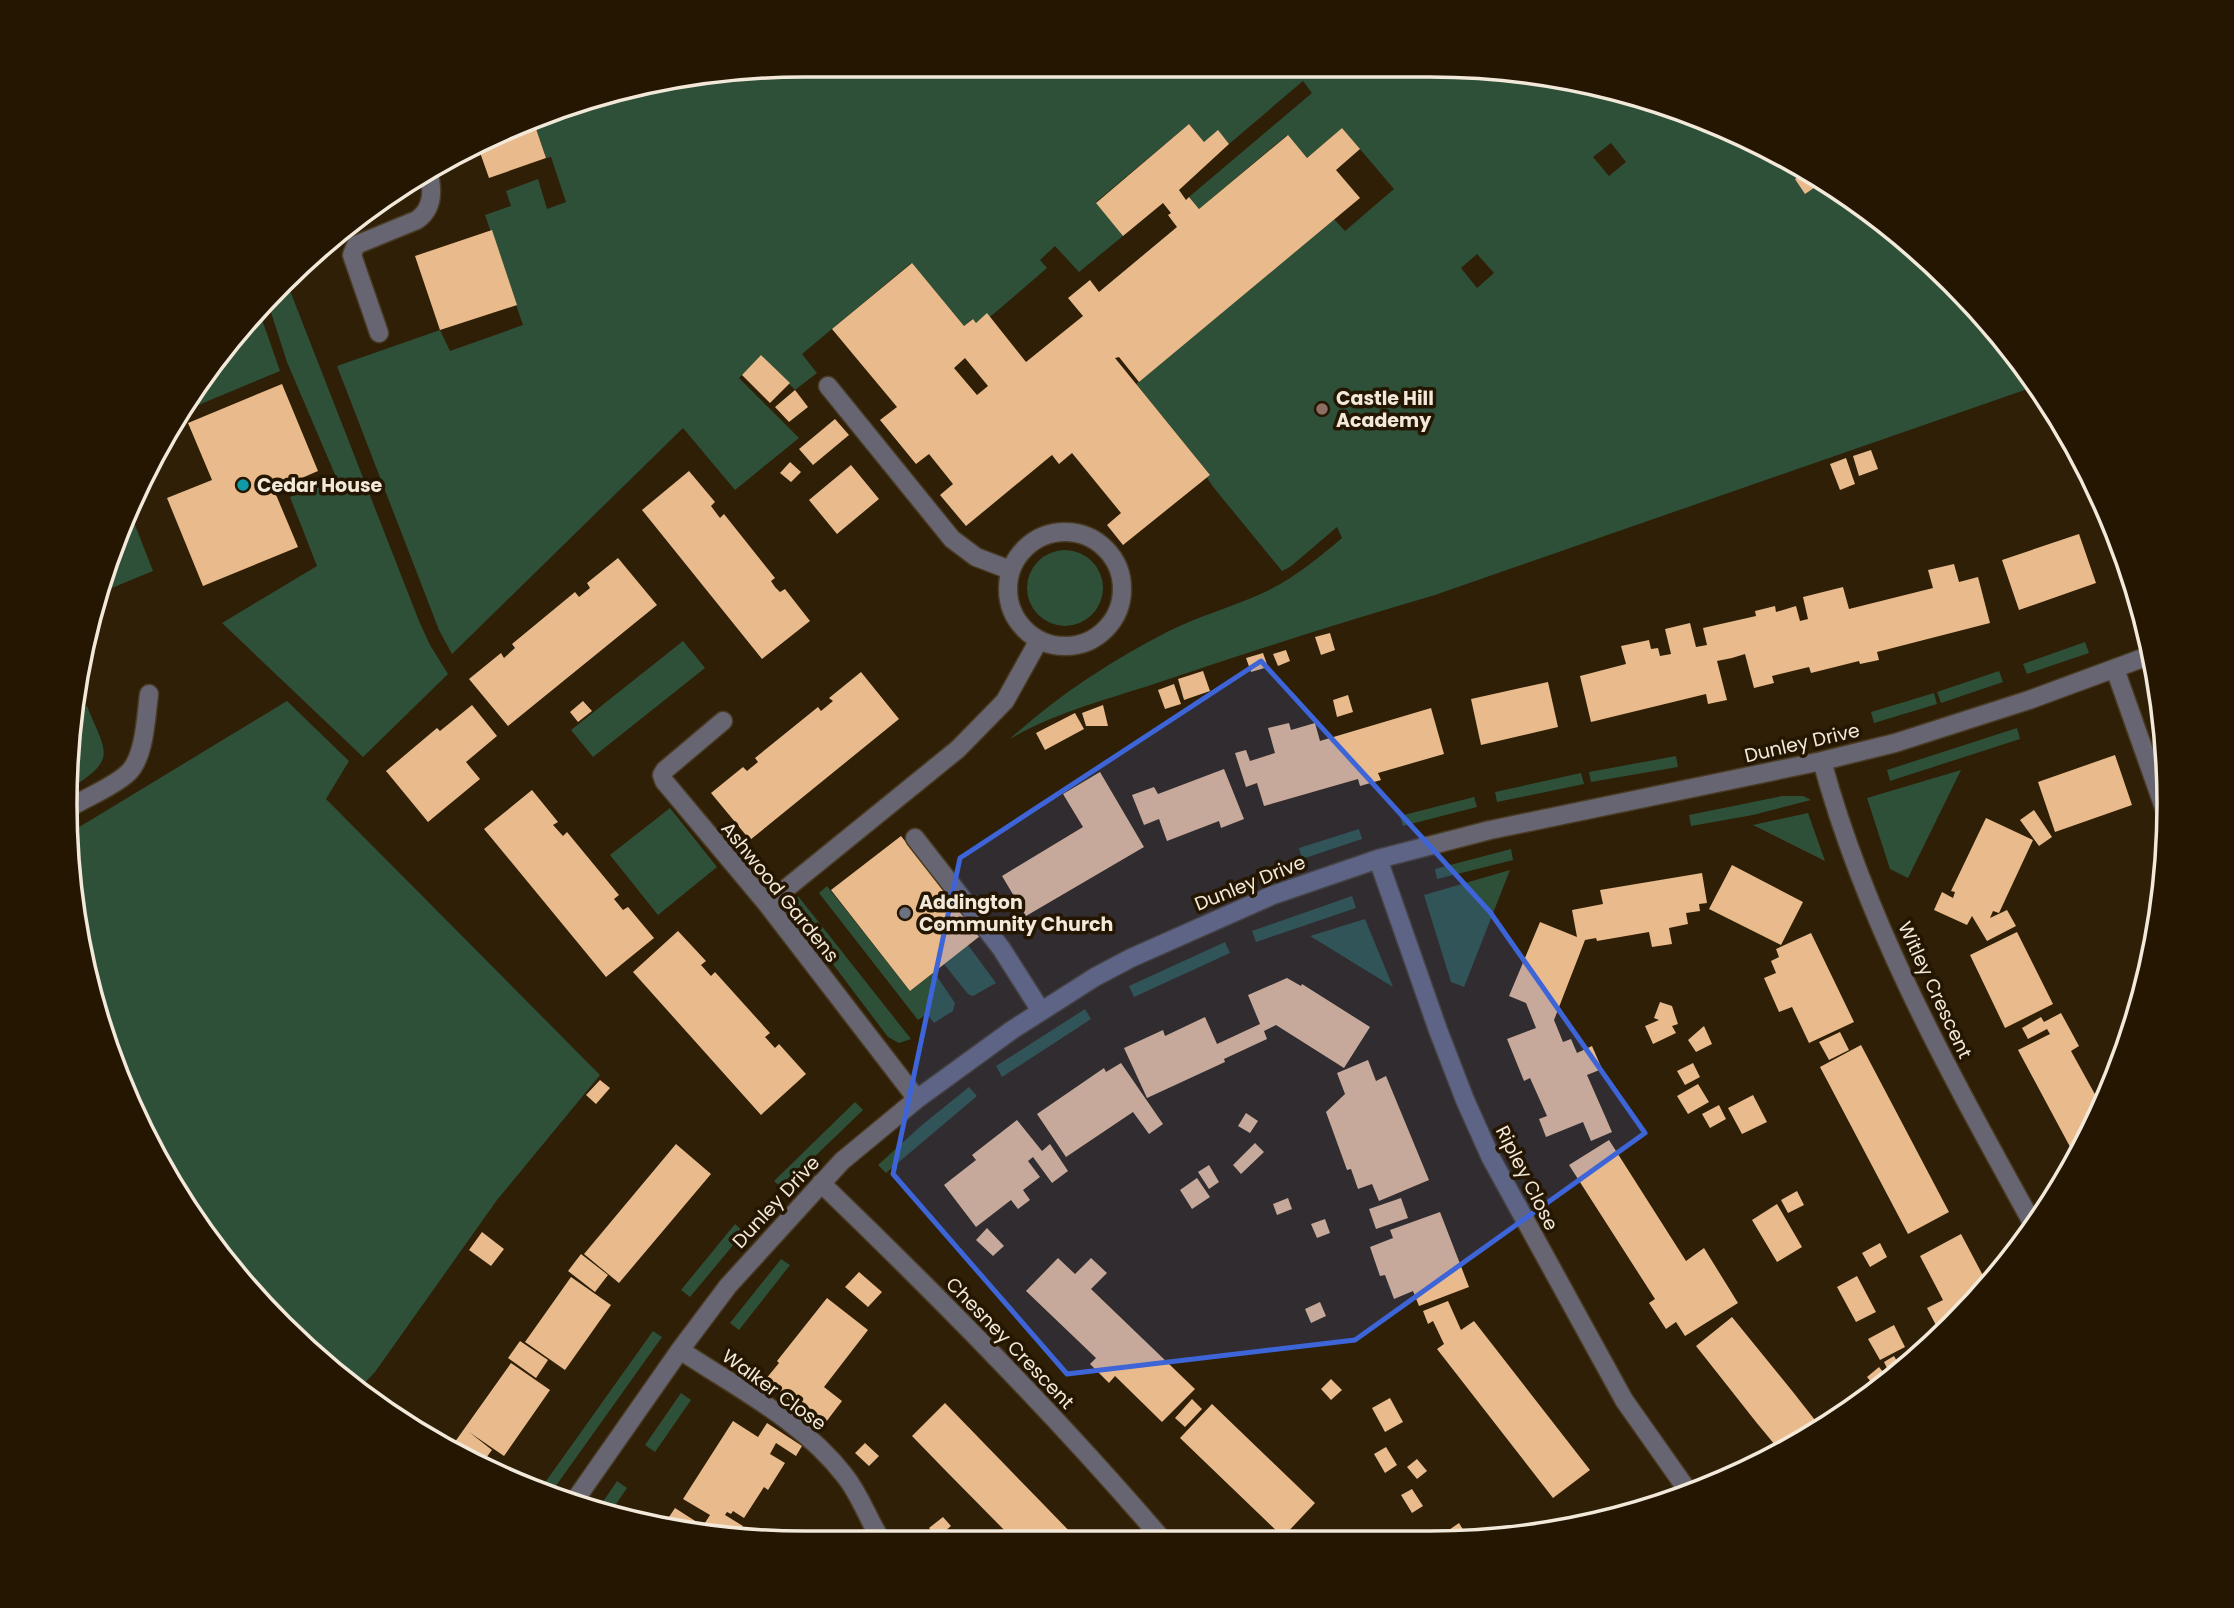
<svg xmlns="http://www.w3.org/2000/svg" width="2234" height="1608" font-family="Poppins,sans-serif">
<rect width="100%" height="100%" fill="#2e1f06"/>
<path fill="#2e5038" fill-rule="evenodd" d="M 804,65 L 1430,65 L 1575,79 L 1713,121 L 1800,164 L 1917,248 L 1986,317 L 2036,386 L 1435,595 C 1343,622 1251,651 1160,682 C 1109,699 1056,712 1010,739 C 1057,696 1112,660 1169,631 C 1199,616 1232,607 1263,593 C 1293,579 1317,559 1342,538 L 1337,527 L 1290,567 L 1282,571 L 1214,488 L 1207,478 L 1210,475 L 1136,384 L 1334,219 L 1345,231 L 1394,189 L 1342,128 L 1307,158 L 1287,135 L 1199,209 L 1189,197 L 1312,93 L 1303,81 L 1229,144 L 1218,131 L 1204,142 L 1189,124 L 1096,202 L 1123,236 L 1079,272 L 1055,246 L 1040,260 L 1047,268 L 990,317 L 987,314 L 976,323 L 972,319 L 964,326 L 911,263 L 802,354 L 817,373 L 795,390 L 761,355 L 739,378 L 799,438 L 735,490 L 683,428 L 452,654 L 439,630 L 337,366 L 440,330 L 450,351 L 523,325 L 485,215 L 511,206 L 506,191 L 538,179 L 547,209 L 566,202 L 551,157 L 546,158 L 532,117 L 612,90 ZM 1611,143 L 1626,162 L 1609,176 L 1593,157 ZM 1477,254 L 1494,273 L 1477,288 L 1461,268 Z
M 287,283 L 419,621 L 430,645 L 448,674 L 363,757 L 222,623 L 317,566 L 290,497 L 336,477 L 287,362 L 267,300 Z
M 258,308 L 280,371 L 196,406 L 198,391 L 248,316 Z
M 128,507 L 153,571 L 97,594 L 104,567 Z
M1027 588a38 38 0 1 1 76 0a38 38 0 1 1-76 0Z
M 683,641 L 705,668 L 593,757 L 571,730 Z
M 2085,642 L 2089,653 L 2027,674 L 2023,664 Z
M 1999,671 L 2003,682 L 1941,703 L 1937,692 Z
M 1934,693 L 1937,704 L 1874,723 L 1871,712 Z
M 287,701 L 349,761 L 326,799 L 600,1075 L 497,1200 L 375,1372 L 356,1392 L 248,1291 L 141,1131 L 104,1041 L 71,901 L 71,832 Z
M 87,706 C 105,752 119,758 71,788 L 71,712 Z
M 2017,728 L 2020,739 L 1890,781 L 1887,770 Z
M 1676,756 L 1678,767 L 1591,782 L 1589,772 Z
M 1961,770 L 1908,878 L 1890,869 L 1867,798 Z
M 1581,773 L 1584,784 L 1497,802 L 1495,792 Z
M 1782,796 L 1803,796 L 1811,800 L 1753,815 L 1691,826 L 1689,815 Z
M 1474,797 L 1477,807 L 1403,826 L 1400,816 Z
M 670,808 L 717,867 L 658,915 L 610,855 Z
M 1808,813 L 1825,861 L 1753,825 Z
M 1359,829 L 1362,839 L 1302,859 L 1299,848 Z
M 1511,849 L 1513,860 L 1437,879 L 1435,869 Z
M 1510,870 L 1464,987 L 1451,982 L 1424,895 Z
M 827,886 L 910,991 L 934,972 L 955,1003 L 953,1011 L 934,1023 L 927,1014 L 918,1020 L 819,893 Z
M 798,896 L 911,1039 L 899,1043 L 888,1037 L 795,914 L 793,909 Z
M 1352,896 L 1356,908 L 1256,942 L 1252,931 Z
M 1365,919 L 1393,987 L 1310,936 Z
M 1225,942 L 1230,953 L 1134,997 L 1129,986 Z
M 968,945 L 996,983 L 973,996 L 968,994 L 944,964 Z
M 1085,1009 L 1091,1019 L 1002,1077 L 996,1066 Z
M 969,1087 L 977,1096 L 886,1173 L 878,1165 L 922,1125 Z
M 855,1102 L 863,1110 L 782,1188 L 774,1181 Z
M 735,1224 L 744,1232 L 690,1297 L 681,1290 Z
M 781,1259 L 790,1265 L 739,1330 L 730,1323 Z
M 653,1331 L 662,1337 L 553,1490 L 544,1484 Z
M 681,1393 L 691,1400 L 655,1452 L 645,1445 Z
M 617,1481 L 627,1488 L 608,1516 L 596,1512 Z"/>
<path fill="#e9bb8c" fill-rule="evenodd" d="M 532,117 L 546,158 L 489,178 L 477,144 Z
M 1189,124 L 1204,142 L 1218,130 L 1229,144 L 1179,190 L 1186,200 L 1189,197 L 1199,209 L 1288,135 L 1307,158 L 1342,128 L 1360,149 L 1336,170 L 1360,198 L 1139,382 L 1119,357 L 1115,358 L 1210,475 L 1123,545 L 1107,525 L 1121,513 L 1072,453 L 1059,464 L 1052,455 L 966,526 L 940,495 L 953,484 L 929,454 L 916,464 L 880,420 L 897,407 L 832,329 L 912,263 L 964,326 L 973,319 L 976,323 L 987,313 L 1026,362 L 1083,316 L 1068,298 L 1090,280 L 1099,292 L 1177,227 L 1168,215 L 1171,213 L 1163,203 L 1123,236 L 1096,203 ZM 965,358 L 988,386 L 977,395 L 954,368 Z
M 1809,170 L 1821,183 L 1805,194 L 1795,179 Z
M 492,230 L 517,305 L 440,330 L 415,256 Z
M 761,355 L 790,383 L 770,403 L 742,375 Z
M 282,384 L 318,471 L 274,490 L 298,547 L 203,586 L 167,498 L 212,480 L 188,423 Z
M 795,390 L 808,407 L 789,422 L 775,407 Z
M 835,419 L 849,435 L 813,465 L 799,449 Z
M 1871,450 L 1878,469 L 1859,476 L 1853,456 Z
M 1846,458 L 1855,484 L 1840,490 L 1830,464 Z
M 790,462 L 801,472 L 791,482 L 780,473 Z
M 851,465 L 879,499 L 837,534 L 809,500 Z
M 689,471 L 715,502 L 711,506 L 720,518 L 724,514 L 775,578 L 771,581 L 775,587 L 780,592 L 785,589 L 810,621 L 762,659 L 642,510 Z
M 2079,534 L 2096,583 L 2019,610 L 2002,560 Z
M 618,558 L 657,605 L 508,726 L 469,679 L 501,653 L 504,658 L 515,648 L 512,644 L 575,592 L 579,597 L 590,588 L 587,583 Z
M 1954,564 L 1959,582 L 1978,577 L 1990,623 L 1877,652 L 1879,660 L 1860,664 L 1859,661 L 1811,673 L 1809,667 L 1772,676 L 1774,683 L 1754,688 L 1745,654 L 1732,658 L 1717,661 L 1727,700 L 1708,704 L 1706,694 L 1591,722 L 1580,676 L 1626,664 L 1621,646 L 1649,640 L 1651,649 L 1658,648 L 1660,656 L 1671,654 L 1665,629 L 1690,623 L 1696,647 L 1707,645 L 1703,628 L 1756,616 L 1755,611 L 1775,606 L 1776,612 L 1796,606 L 1800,621 L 1808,619 L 1803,597 L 1843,587 L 1849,609 L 1933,588 L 1928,570 Z
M 1330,633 L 1335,650 L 1321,655 L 1315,637 Z
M 1286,650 L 1290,661 L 1278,666 L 1273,654 Z
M 1263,653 L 1268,667 L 1251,672 L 1246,658 Z
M 1203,671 L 1210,691 L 1184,700 L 1178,679 Z
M 861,672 L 899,719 L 750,840 L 711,793 L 743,767 L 747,771 L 758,762 L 755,758 L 818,707 L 821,711 L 833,701 L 829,698 Z
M 1548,682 L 1558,727 L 1481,745 L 1471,699 Z
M 1174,684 L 1181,704 L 1165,709 L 1158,690 Z
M 1348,695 L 1353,712 L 1337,717 L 1333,700 Z
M 583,701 L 592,711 L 578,722 L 570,712 Z
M 472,705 L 497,736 L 466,762 L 480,779 L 428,822 L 386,771 L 437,728 L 440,731 Z
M 1103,705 L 1108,726 L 1086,726 L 1082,713 Z
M 1431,708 L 1444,754 L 1378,773 L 1381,780 L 1360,786 L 1358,779 L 1264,806 L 1257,783 L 1246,787 L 1235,753 L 1246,750 L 1250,761 L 1275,753 L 1268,728 L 1289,723 L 1291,730 L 1315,723 L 1320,741 Z
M 1075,713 L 1084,729 L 1045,750 L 1036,733 Z
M 2115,755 L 2132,805 L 2055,832 L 2038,782 Z
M 1224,769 L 1244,819 L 1221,828 L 1219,821 L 1167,841 L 1159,819 L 1144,825 L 1132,795 L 1154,787 L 1158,794 Z
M 1100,772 L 1144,847 L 1026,916 L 1002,876 L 1083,827 L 1063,794 Z
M 532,790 L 558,822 L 553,825 L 563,836 L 567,832 L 619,895 L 614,899 L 623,910 L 628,907 L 654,938 L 606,977 L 484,829 Z
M 2034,810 L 2052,837 L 2039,846 L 2020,820 Z
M 1986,818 L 2033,840 L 1999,913 L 1993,911 L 1990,918 L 2007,910 L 2016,926 L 1987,941 L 1972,916 L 1967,925 L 1934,910 L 1942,892 L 1953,898 L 1955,892 L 1951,891 Z
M 901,836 L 980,936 L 910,991 L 831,890 Z
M 1732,865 L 1803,902 L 1781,945 L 1709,909 Z
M 1702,873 L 1707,903 L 1699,904 L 1700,911 L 1686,913 L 1688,924 L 1669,928 L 1672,944 L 1652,947 L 1649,932 L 1597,941 L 1596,938 L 1585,940 L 1554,1020 L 1563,1042 L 1571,1039 L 1577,1053 L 1592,1046 L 1602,1069 L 1587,1075 L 1612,1132 L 1591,1141 L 1583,1122 L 1546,1137 L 1539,1119 L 1547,1116 L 1530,1078 L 1524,1081 L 1507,1039 L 1536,1028 L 1526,1003 L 1509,996 L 1540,922 L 1577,937 L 1572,910 L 1603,904 L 1600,890 Z
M 678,931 L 706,961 L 701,965 L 711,976 L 715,972 L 770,1033 L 765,1037 L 775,1048 L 779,1044 L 806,1074 L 761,1115 L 633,972 Z
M 2017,932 L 2053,1004 L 2005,1028 L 1970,955 Z
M 1811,933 L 1854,1022 L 1809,1043 L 1792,1007 L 1779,1012 L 1764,978 L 1776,973 L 1771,961 L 1779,957 L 1776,949 Z
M 1287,978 L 1301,986 L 1302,984 L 1370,1027 L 1344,1068 L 1276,1025 L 1264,1031 L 1267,1039 L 1224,1059 L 1225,1062 L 1147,1098 L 1124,1048 L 1163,1030 L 1165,1036 L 1205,1017 L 1217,1044 L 1260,1024 L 1248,995 Z
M 1660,1002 L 1672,1006 L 1678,1024 L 1672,1026 L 1676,1033 L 1653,1044 L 1645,1026 L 1659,1020 L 1654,1018 Z
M 2061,1013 L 2079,1046 L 2071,1051 L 2102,1107 L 2093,1131 L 2076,1158 L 2018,1050 L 2050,1034 L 2047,1029 L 2028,1039 L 2022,1028 L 2041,1017 L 2044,1022 Z
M 1704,1026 L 1712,1044 L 1696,1052 L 1688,1040 Z
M 1840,1032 L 1849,1050 L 1829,1060 L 1819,1042 Z
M 1861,1045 L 1949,1212 L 1908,1234 L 1820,1067 Z
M 1368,1060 L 1376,1081 L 1386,1076 L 1429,1180 L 1379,1201 L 1372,1184 L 1358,1189 L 1351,1169 L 1347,1170 L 1326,1112 L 1345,1094 L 1337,1073 Z
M 1121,1063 L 1163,1124 L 1149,1134 L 1133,1112 L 1066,1157 L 1037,1114 L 1104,1068 L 1106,1072 Z
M 1693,1063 L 1700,1077 L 1685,1085 L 1677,1071 Z
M 600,1080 L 610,1088 L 596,1104 L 586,1095 Z
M 1698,1084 L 1709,1102 L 1688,1114 L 1677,1096 Z
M 1753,1095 L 1767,1122 L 1742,1134 L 1728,1108 Z
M 1719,1105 L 1726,1119 L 1710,1128 L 1702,1114 Z
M 1246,1113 L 1258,1121 L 1250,1133 L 1238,1126 Z
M 1017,1120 L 1042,1151 L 1050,1144 L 1068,1171 L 1052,1183 L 1033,1157 L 1028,1161 L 1040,1177 L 1023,1190 L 1030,1200 L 1018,1209 L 1011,1200 L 976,1227 L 944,1185 L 976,1160 L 972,1155 Z
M 1609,1140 L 1686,1261 L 1704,1248 L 1738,1303 L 1685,1336 L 1676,1322 L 1666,1329 L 1649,1303 L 1655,1299 L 1569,1165 Z
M 1255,1143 L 1264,1152 L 1241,1174 L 1233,1165 Z
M 676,1144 L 711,1174 L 619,1283 L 584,1254 Z
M 1209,1165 L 1219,1182 L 1209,1189 L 1198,1172 Z
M 1197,1178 L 1210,1197 L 1192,1209 L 1180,1190 Z
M 1797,1191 L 1804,1205 L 1788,1213 L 1781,1200 Z
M 1288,1198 L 1292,1209 L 1277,1215 L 1273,1204 Z
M 1401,1198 L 1408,1218 L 1376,1229 L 1369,1209 Z
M 1777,1204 L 1802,1247 L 1777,1262 L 1752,1220 Z
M 1440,1212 L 1469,1287 L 1419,1306 L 1413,1291 L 1394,1299 L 1385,1275 L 1380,1276 L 1370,1247 L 1393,1238 L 1390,1230 Z
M 1325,1219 L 1330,1233 L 1317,1238 L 1311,1224 Z
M 987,1228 L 1004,1246 L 993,1256 L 976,1240 Z
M 482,1232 L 504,1249 L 491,1266 L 469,1250 Z
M 1961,1234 L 1988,1285 L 1941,1335 L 1927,1308 L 1943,1300 L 1920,1256 Z
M 1880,1243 L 1887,1257 L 1870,1267 L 1862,1253 Z
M 581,1254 L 608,1275 L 595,1292 L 568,1271 Z
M 1058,1258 L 1075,1274 L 1091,1258 L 1107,1273 L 1091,1289 L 1195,1389 L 1162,1422 L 1115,1376 L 1109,1383 L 1090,1364 L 1096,1358 L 1026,1291 Z
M 859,1272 L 882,1292 L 868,1307 L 845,1287 Z
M 1857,1276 L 1876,1312 L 1856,1322 L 1837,1287 Z
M 571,1277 L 611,1305 L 565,1370 L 525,1342 Z
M 827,1298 L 868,1330 L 824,1387 L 842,1401 L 826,1422 L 794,1396 L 790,1401 L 765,1380 L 779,1363 L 777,1361 Z
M 1448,1301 L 1461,1330 L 1474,1321 L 1590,1470 L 1553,1498 L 1437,1349 L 1444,1344 L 1433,1321 L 1428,1324 L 1423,1311 Z
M 1320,1302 L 1326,1316 L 1311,1323 L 1305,1309 Z
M 1732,1317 L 1793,1392 L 1822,1429 L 1780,1451 L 1756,1422 L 1696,1346 Z
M 1894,1325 L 1905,1347 L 1880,1360 L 1868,1339 Z
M 520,1341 L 548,1360 L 536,1378 L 508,1358 Z
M 1894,1356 L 1902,1370 L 1891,1376 L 1884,1362 Z
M 511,1363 L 550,1390 L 504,1456 L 469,1432 L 492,1450 L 479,1467 L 452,1446 Z
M 1879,1367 L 1888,1378 L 1876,1388 L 1867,1377 Z
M 1331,1379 L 1342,1390 L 1331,1400 L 1321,1389 Z
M 1390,1398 L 1403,1422 L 1385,1432 L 1372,1408 Z
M 1192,1399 L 1202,1409 L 1185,1427 L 1175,1418 Z
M 945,1403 L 1045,1506 L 1078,1540 L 1014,1540 L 944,1469 L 912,1436 Z
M 1212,1404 L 1315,1503 L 1283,1537 L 1180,1438 Z
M 733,1421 L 758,1437 L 767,1423 L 802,1446 L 796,1456 L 776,1443 L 770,1454 L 785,1463 L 768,1490 L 764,1487 L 744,1518 L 733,1511 L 731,1514 L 727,1512 L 725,1515 L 743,1526 L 735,1538 L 663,1526 L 675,1508 L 703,1526 L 710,1515 L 683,1499 Z
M 865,1443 L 879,1456 L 869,1466 L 855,1453 Z
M 1386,1447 L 1397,1465 L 1385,1473 L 1374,1454 Z
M 1417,1459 L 1427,1471 L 1417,1479 L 1407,1467 Z
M 1412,1489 L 1423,1506 L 1412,1513 L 1401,1495 Z
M 943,1517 L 951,1526 L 937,1538 L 929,1528 Z
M 1459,1523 L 1467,1536 L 1449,1537 L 1446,1532 Z"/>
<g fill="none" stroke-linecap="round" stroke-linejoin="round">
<g stroke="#493b24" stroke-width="21">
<path id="service" d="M 379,333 L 352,255 L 356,245 L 417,220 C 434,208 433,189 428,171
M 828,386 L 952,539 L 976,557 L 1010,570
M1008 589a57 57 0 1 1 114 0a57 57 0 1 1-114 0Z
M 71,807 C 89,796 113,787 128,773 C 145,757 146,716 149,694
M 915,838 L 1001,948 L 1041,1011"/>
</g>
<g stroke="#493b24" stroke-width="21">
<path id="minor" d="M 2115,669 L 2166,813
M 723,721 L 665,770 L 662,775 L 664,781 L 767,904 L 917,1099
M 1822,761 C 1867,927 1952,1077 2034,1226
M 1378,859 L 1438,1030 L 1465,1100 L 1491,1158 L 1624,1400 L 1688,1491
M 767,904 L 958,749 L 1005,701 L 1039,640
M 821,1183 C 939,1297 1055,1414 1162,1539
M 680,1350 C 737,1388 803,1421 845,1476 C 861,1496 868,1520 882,1541
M 573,1503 L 680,1350 L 728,1286 L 842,1161 L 917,1099 L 1012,1030 L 1095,977 L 1131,958 L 1273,895 L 1378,859 L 1490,830 L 1822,761 L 1895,743 L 2029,700 L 2151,655"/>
</g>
<use href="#service" stroke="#676571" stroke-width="18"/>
<use href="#minor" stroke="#676571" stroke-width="18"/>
</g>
<path fill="#3d65d8" fill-opacity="0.2" stroke="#3d65d8" stroke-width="5" stroke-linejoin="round" d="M 1261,661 L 1490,912 L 1645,1133 L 1355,1340 L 1067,1374 L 893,1174 L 960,858 Z"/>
<circle fill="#8d6e63" stroke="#241600" stroke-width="2.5" cx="1322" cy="409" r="7"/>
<circle fill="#0f9aa8" stroke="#241600" stroke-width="2.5" cx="243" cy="485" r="7"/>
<circle fill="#6b7280" stroke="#241600" stroke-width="2.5" cx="905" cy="913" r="7"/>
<g text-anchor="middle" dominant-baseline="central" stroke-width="7" stroke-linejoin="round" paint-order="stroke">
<g font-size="19" font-weight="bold" fill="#f2e9da" stroke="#241600" text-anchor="start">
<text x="1336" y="398">Castle Hill<tspan x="1336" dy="22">Academy</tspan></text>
<text x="257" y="485">Cedar House</text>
<text x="919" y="902">Addington<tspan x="919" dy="22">Community Church</tspan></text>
</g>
<g font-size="19" fill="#f2e9da" stroke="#241600">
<text transform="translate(1802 743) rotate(-13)">Dunley Drive</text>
<text transform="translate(1250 883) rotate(-22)">Dunley Drive</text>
<text transform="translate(780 892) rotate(51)">Ashwood Gardens</text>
<text transform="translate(1935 990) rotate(65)">Witley Crescent</text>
<text transform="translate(1527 1178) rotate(63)">Ripley Close</text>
<text transform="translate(776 1202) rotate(-47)">Dunley Drive</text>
<text transform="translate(1010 1343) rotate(46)">Chesney Crescent</text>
<text transform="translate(774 1390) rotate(36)">Walker Close</text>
</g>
</g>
<path d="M0 0H2234V1608H0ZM804 77H1430A727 727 0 0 1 2157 804V804A727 727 0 0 1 1430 1531H804A727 727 0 0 1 77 804V804A727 727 0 0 1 804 77Z" fill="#241600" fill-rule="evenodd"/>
<path fill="none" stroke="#f2e9da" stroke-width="3.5" d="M804 77H1430A727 727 0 0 1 2157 804V804A727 727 0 0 1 1430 1531H804A727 727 0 0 1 77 804V804A727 727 0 0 1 804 77Z"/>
</svg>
